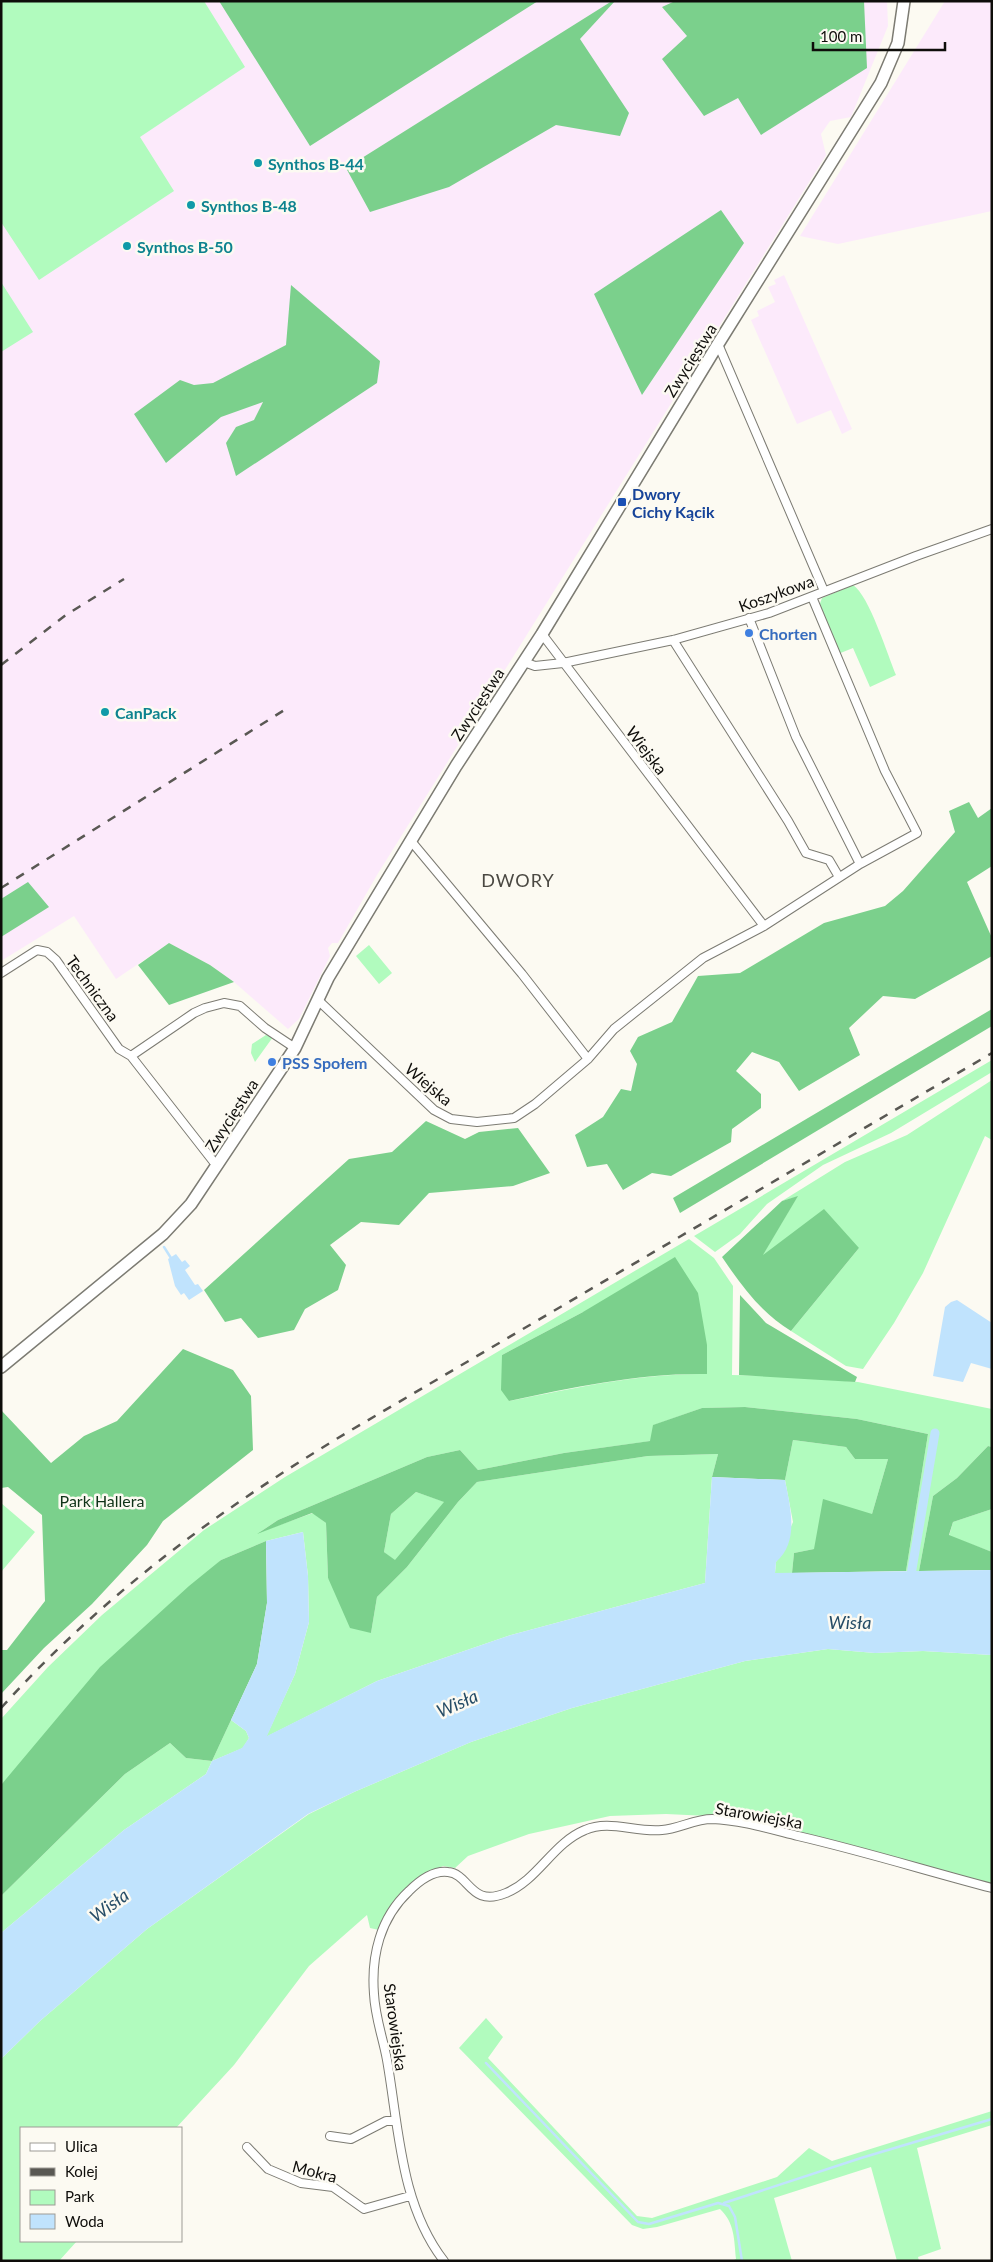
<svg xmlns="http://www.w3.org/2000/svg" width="993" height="2262" font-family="Lato,sans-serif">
<rect width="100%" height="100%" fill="#fcfaf2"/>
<path fill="#fceafb" d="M 1,1 L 887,1 L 888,26 L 851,117 L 830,121 L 821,134 L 826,155 L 377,875 L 338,943 L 332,943 L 328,948 L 330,956 L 299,1019 L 288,1029 L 234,982 L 210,965 L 169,943 L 116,979 L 74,916 L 1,961 Z
M 945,1 L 992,1 L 992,211 L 838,244 L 800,236 Z
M 784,275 L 852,429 L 842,434 L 831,410 L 797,424 L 751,320 L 759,316 L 757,311 L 775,302 L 768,287 L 776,284 L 774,280 Z"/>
<path fill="#b1fbbe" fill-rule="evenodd" d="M 1,1 L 204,1 L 245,67 L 140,137 L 174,191 L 39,280 L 1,222 Z
M 1,282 L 33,332 L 1,352 Z
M 853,585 C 869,595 888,656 896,675 L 870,687 L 853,648 L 838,654 L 819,606 L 822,598 Z
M 369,945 L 392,973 L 379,984 L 356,956 Z
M 266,1035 L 273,1037 L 255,1062 L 251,1053 L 252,1044 Z
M 992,1060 L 992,1072 L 891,1133 L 823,1165 L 767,1204 L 740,1234 L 715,1252 L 694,1236 Z
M 992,1080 L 992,1140 L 985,1136 L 923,1273 L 894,1323 L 863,1369 L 846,1366 L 791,1331 L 859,1248 L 762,1256 L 797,1197 L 782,1201 L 845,1162 L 907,1135 Z
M 689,1239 L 714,1258 L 733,1286 L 732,1375 L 781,1376 L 858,1382 L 992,1409 L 992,1447 L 988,1446 L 957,1478 L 933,1496 L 919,1571 L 906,1571 L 928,1434 L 857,1419 L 745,1407 L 702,1408 L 654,1425 L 651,1441 L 564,1453 L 478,1470 L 460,1450 L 427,1457 L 278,1520 L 260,1532 L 313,1513 L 326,1523 L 328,1578 L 371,1633 L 377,1597 L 407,1567 L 458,1502 L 477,1482 L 648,1456 L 718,1454 L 712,1477 L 705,1583 L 511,1635 L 377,1681 L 266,1737 L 295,1674 L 309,1622 L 308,1576 L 303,1532 L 266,1541 L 221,1560 L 1,1785 L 1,1719 L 48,1667 L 102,1615 L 204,1530 L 285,1477 ZM 583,1312 L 707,1374 C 640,1373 575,1388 509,1401 L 502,1355 Z
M 793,1440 L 846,1447 L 855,1459 L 888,1459 L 872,1514 L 814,1549 L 794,1553 L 792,1573 L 775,1573 L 776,1562 L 793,1522 L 785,1480 Z
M 416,1492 L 445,1502 L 395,1561 L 384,1552 L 391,1514 Z
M 1,1503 L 35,1532 L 1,1572 Z
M 992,1509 L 992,1552 L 949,1536 L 953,1522 Z
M 828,1649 L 875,1653 L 923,1651 L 992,1655 L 992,1884 L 708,1816 L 666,1814 L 610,1816 L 529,1834 L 468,1856 L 455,1868 L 443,1866 C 411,1881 393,1898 379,1930 L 370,1928 L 367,1915 L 309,1966 L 234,2065 L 176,2128 L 21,2128 L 21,2241 L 77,2241 L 59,2261 L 1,2261 L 1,2059 L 40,2021 L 147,1929 L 309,1814 L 354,1792 L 471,1742 L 572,1708 L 745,1661 Z
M 231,1720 L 246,1731 L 249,1738 L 243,1748 L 212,1761 L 206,1774 L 124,1830 L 1,1933 L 1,1896 L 125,1774 L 170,1743 L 186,1758 L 212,1761 Z
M 486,2018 L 503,2037 L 488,2058 L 637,2216 L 652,2218 L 777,2177 L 809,2148 L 832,2161 L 992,2111 L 992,2125 L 917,2148 L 941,2249 L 918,2257 L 919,2261 L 897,2261 L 871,2167 L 774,2198 L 792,2261 L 732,2261 L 736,2259 C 734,2240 735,2223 720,2209 L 657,2227 L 643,2229 L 632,2225 L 459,2048 Z"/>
<path fill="#7bd08c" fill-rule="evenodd" d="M 219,1 L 538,1 L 310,146 Z
M 612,1 L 615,1 L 580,39 L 629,113 L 620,136 L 556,125 L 449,187 L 370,212 L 346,168 Z
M 675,1 L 864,1 L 867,68 L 761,135 L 738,98 L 704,116 L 662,59 L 687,36 L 662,7 Z
M 721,210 L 744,243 L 642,395 L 594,294 Z
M 291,285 L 380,361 L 377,383 L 236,476 L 226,443 L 236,427 L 254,420 L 263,402 L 221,417 L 166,463 L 134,414 L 180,380 L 194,385 L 213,383 L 286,345 Z
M 969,802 L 978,818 L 992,808 L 992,866 L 967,882 L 992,938 L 992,956 L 915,999 L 883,996 L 849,1028 L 860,1055 L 799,1091 L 779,1062 L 752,1052 L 736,1071 L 761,1094 L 761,1108 L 732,1129 L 731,1142 L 671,1176 L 652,1173 L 623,1190 L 607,1164 L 587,1167 L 575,1135 L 603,1117 L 621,1089 L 631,1091 L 637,1064 L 630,1051 L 638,1037 L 672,1022 L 698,976 L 740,973 L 824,923 L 885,906 L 903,891 L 955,832 L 949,811 Z
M 28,882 L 49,907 L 1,937 L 1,899 Z
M 169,943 L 210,965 L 234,982 L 169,1005 L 138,965 Z
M 992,1009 L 992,1026 L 680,1213 L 673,1198 Z
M 426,1121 L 465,1139 L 479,1132 L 518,1128 L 550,1173 L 513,1186 L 429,1193 L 399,1225 L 361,1222 L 330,1245 L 346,1265 L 338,1290 L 305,1309 L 294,1330 L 258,1338 L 241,1318 L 225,1322 L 204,1290 L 349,1159 L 392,1152 Z
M 798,1196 L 763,1255 L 824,1209 L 859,1248 L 791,1331 C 761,1313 741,1285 722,1257 L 782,1201 Z
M 675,1257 L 698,1293 L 707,1345 L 707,1374 C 640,1373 574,1387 509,1401 L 501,1390 L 502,1355 L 583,1312 Z
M 740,1295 L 766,1323 L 857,1377 L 855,1382 L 739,1375 Z
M 183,1349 L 233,1370 L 251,1396 L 253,1450 L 163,1521 L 147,1545 L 92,1604 L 44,1648 L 1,1694 L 1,1650 L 7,1650 L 45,1601 L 42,1515 L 8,1487 L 1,1488 L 1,1410 L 51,1463 L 84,1436 L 117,1421 Z
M 745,1407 L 857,1419 L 928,1434 L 906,1571 L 792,1573 L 794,1553 L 814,1549 L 823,1499 L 872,1514 L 888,1459 L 855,1459 L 846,1447 L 793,1440 L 785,1480 L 712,1477 L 718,1454 L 648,1456 L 477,1482 L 458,1502 L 407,1567 L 377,1597 L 371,1633 L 350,1628 L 328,1578 L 326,1523 L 312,1513 L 257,1534 L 278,1520 L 427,1457 L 460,1450 L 478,1470 L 564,1453 L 650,1441 L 653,1425 L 702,1408 ZM 416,1492 L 444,1502 L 395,1560 L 384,1552 L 391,1514 Z
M 988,1446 L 992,1447 L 992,1509 L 953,1522 L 949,1535 L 992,1552 L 992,1570 L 919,1571 L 933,1496 L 957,1478 Z
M 266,1541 L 267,1603 L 257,1664 L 212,1761 L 186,1758 L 170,1743 L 125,1774 L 1,1896 L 1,1785 L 100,1667 L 189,1586 L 221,1560 Z"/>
<path fill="#c0e3fd" d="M 176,1254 L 182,1262 L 185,1260 L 190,1266 L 185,1270 L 195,1285 L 198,1284 L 203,1291 L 189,1300 L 184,1293 L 181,1295 L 175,1286 L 168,1259 Z
M 957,1300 L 992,1323 L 992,1369 L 971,1363 L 963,1382 L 933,1376 L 945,1307 L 951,1302 Z
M 712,1477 L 785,1480 C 790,1507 800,1541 776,1562 L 775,1573 L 992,1570 L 992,1655 L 923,1651 L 875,1653 L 828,1649 L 745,1661 L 572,1708 L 471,1742 L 354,1792 L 308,1814 L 147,1929 L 40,2021 L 1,2059 L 1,1933 L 124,1830 L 206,1774 L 212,1761 L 242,1748 L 249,1738 L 246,1731 L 231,1720 L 257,1664 L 267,1603 L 266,1541 L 303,1532 L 308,1576 L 309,1622 L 295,1674 L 267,1736 L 377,1681 L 511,1635 L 705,1583 Z"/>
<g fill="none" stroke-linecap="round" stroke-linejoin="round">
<path stroke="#c0e3fd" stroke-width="2.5" d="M 164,1247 L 171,1258
M 486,2063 L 638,2222 L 649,2224 L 718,2203 L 729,2206 L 735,2217 L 742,2261
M 724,2203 L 861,2158 L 992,2119"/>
<path stroke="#c0e3fd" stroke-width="9" d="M 910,1581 L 935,1433"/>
<g stroke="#7c7b73" stroke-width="10">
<path id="street" d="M 718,344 L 824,591
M 749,618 L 796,737 L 860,864
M 542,634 L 764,926
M 673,640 L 788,821 L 806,853 L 829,860 L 839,877
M 524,662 L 535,666 L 563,663 L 673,640 L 769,613 L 916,556 L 992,529
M 411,841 L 522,974 L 588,1059
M 1,973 L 37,950 L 47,952 L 56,960 L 119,1049 L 131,1056 L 194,1013 L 205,1008 L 224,1003 L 240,1006 L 265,1028 L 295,1048
M 319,1001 L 434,1110 L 451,1119 L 477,1122 L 514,1118 L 535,1104 L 588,1059 L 614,1029 L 703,958 L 764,926 L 860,864 L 917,833 L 885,771 L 812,597
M 131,1056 L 213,1161 L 219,1164
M 330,2136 L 351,2139 L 386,2121 L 396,2121
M 247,2147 L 268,2169 L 301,2183 L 333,2187 L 364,2209 L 410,2196
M 444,2261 C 400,2204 399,2128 387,2060 C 383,2038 375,2017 374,1994 C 371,1956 380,1918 409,1891 C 419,1881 433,1870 448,1872 C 470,1874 470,1908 506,1893 C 538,1880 553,1843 585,1830 C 609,1819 636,1833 662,1830 C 678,1829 695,1819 712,1819 C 740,1820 770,1829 798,1836 C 863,1851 927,1871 992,1888"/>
</g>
<g stroke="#7c7b73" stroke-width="14">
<path id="secondary" d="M 1,1367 L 163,1234 L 191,1204 L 295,1048 L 328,978 L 375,900 L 456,766 L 542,634 L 718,344 L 881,83 L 898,43 L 904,1"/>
</g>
<use href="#street" stroke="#fff" stroke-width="8"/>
<use href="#secondary" stroke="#fff" stroke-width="11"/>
<path stroke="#595853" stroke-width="2.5" stroke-dasharray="9 9" stroke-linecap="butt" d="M 1,665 L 66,615 L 124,579
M 1,888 L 286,709
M 1,1708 C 105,1593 221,1508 353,1429 L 992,1053"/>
</g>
<g fill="#0f9aa8" stroke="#fcfaf2" stroke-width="2">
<circle cx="258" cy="163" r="5"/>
<circle cx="191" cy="205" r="5"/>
<circle cx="127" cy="246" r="5"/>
<circle cx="105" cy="712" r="5"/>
</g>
<rect fill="#1a4fb4" stroke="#fcfaf2" stroke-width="2" x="617" y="497" width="10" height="10" rx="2.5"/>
<g fill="#3f7fe0" stroke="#fcfaf2" stroke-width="2">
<circle cx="749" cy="633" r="5"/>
<circle cx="272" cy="1062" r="5"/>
</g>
<g text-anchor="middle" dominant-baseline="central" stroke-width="5" stroke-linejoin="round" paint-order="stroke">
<g font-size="16" font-weight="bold" fill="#0d838f" stroke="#fcfaf2" text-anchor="start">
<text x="268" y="163">Synthos B-44</text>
<text x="201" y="205">Synthos B-48</text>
<text x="137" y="246">Synthos B-50</text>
<text x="115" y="712">CanPack</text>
</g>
<g font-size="16" fill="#0e0d0a" stroke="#fcfaf2">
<text transform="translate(690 360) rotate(-58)">Zwycięstwa</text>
<text transform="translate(776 593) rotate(-20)">Koszykowa</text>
<text transform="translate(477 704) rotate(-57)">Zwycięstwa</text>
<text transform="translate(647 750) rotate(53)">Wiejska</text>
<text transform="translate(93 988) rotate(54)">Techniczna</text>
<text transform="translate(429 1084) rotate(40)">Wiejska</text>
<text transform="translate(231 1115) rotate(-57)">Zwycięstwa</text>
<text transform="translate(759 1815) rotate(10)">Starowiejska</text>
<text transform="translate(396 2027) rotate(82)">Starowiejska</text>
<text transform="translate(315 2171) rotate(15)">Mokra</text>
</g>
<g font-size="16" font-weight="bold" fill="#164399" stroke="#fcfaf2" text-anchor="start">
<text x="632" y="493">Dwory<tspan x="632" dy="18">Cichy Kącik</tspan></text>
</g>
<g font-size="16" font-weight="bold" fill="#366cbe" stroke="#fcfaf2" text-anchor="start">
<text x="759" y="633">Chorten</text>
<text x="282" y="1062">PSS Społem</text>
</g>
<g font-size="16" fill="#0f3318" stroke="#fcfaf2">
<text x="102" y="1500">Park Hallera</text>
</g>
<g font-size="18" letter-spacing="1" fill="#4a4842" stroke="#fcfaf2">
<text x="518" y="880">DWORY</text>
</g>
<g font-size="18" font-style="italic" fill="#254c66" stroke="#fcfaf2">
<text x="850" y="1622">Wisła</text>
<text transform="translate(457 1703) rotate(-24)">Wisła</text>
<text transform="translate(109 1905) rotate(-36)">Wisła</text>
</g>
</g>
<rect width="993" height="2262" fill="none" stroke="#0e0d0a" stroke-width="5"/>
<rect x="20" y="2127" width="162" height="115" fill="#fcfaf2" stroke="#9d9b95"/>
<rect x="30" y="2143" width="25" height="8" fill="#ffffff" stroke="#9d9b95"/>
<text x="65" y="2152" font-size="15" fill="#0e0d0a">Ulica</text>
<rect x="30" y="2168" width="25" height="8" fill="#595853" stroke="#9d9b95"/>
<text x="65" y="2177" font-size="15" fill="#0e0d0a">Kolej</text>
<rect x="30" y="2190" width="25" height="15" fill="#b1fbbe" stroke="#9d9b95"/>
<text x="65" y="2202" font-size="15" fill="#0e0d0a">Park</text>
<rect x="30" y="2214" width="25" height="15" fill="#c0e3fd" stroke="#9d9b95"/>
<text x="65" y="2227" font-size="15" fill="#0e0d0a">Woda</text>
<path d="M813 42v8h132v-8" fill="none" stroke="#0e0d0a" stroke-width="2.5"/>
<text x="820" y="42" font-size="15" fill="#0e0d0a" stroke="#fcfaf2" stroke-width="4" paint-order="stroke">100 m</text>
</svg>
